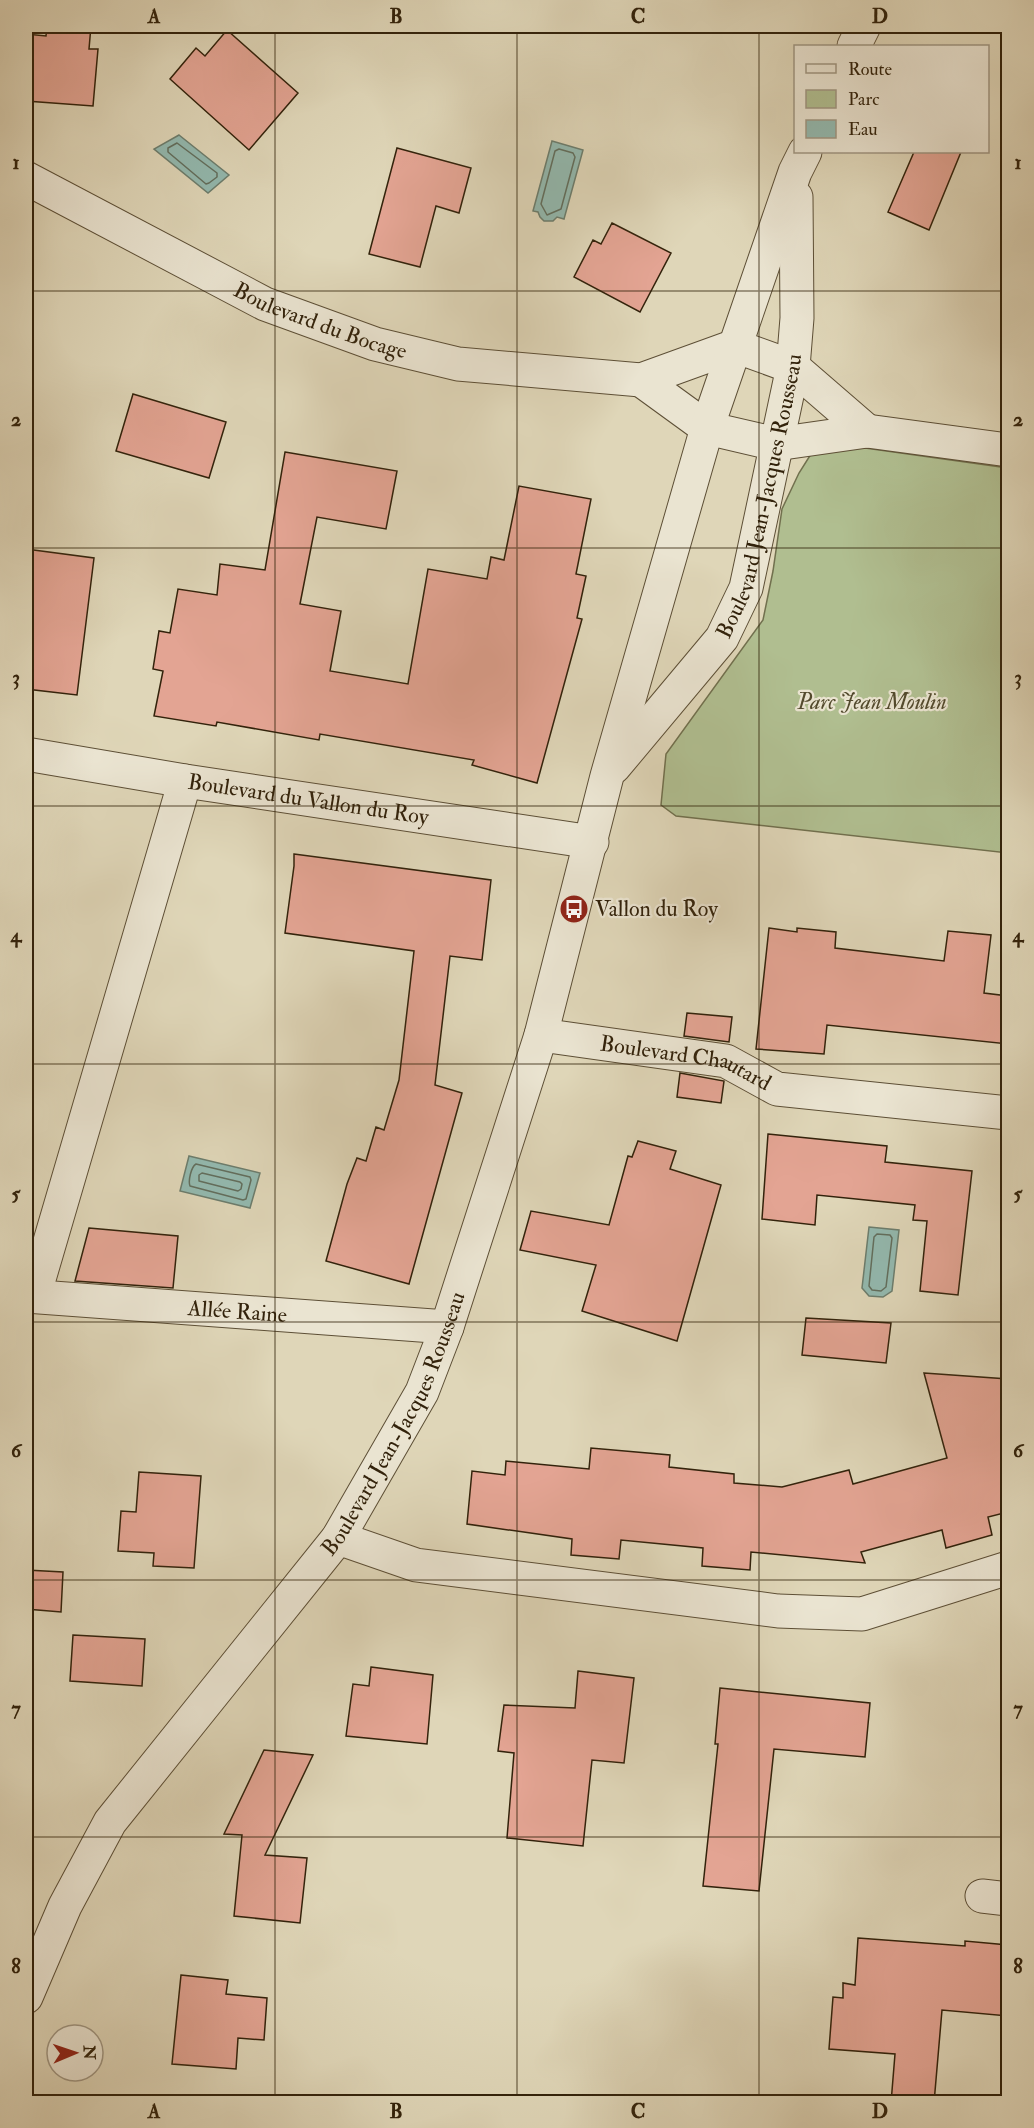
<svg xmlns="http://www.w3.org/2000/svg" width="1034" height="2128" font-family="'IM FELL Double Pica',serif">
<rect width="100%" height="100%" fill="#dfd6b8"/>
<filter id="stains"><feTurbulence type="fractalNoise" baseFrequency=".00333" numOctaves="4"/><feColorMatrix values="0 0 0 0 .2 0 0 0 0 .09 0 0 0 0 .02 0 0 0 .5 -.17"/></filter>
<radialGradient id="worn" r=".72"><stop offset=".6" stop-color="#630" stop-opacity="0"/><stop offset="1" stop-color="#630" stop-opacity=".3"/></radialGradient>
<path fill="#b0be90" stroke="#71704e" stroke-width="1.5" d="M 858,447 L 1008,468 L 1008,853 L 676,816 L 661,805 L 666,754 L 763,620 L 773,571 L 782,509 L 799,473 L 811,454 Z"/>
<path fill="#93b9af" stroke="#6c7d6d" stroke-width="1.5" d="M 179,135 L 229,175 L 208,193 L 154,149 Z
M 552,141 L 583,150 L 564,219 L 557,217 L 553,221 L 544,221 L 540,217 L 538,212 L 533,211 Z
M 189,1156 L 260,1173 L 250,1208 L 180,1191 Z
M 869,1227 L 899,1230 L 892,1291 L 883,1297 L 869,1296 L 862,1288 Z"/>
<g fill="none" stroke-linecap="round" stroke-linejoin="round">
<path stroke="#626e5d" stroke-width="1.5" d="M 177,143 L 217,173 L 217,177 L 209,183 L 206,184 L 168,152 L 168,148 Z
M 559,149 L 573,153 L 575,157 L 561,209 L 547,215 L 541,204 L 555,151 Z
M 196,1164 L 250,1177 L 251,1180 L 246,1199 L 243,1200 L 190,1186 C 188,1181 191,1167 196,1164 Z
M 202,1173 L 240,1182 L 242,1184 L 241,1189 L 238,1191 L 199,1181 L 199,1175 Z
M 877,1234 L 890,1235 L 892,1238 L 886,1287 L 881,1291 L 872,1290 L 869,1286 L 874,1237 Z"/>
</g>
<path fill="#e3a493" stroke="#32220b" stroke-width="1.5" d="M 47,26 L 91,26 L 89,49 L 98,49 L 93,106 L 26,101 L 26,34 L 46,36 Z
M 227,30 L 298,93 L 249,150 L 170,79 L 196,48 L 205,56 Z
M 397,148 L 471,168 L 459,213 L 436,206 L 420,267 L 369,254 Z
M 914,152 L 961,152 L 929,230 L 888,212 Z
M 612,223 L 671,253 L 640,312 L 574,277 L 593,240 L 601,244 Z
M 133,394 L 226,422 L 209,478 L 116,451 Z
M 285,452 L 397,471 L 386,529 L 317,517 L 300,604 L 341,611 L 330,671 L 408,684 L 428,569 L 487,579 L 491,557 L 504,560 L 519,486 L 591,499 L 576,574 L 586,576 L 577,618 L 582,619 L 537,783 L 472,765 L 474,760 L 320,734 L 319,740 L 217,722 L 216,726 L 154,716 L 163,671 L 153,669 L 159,631 L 170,633 L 178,589 L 217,595 L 220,564 L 265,570 Z
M 26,549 L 94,558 L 77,695 L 26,689 Z
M 294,854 L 491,880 L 482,960 L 450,956 L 435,1085 L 462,1093 L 409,1284 L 326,1261 L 347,1184 L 357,1158 L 366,1161 L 376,1127 L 384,1130 L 399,1080 L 414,951 L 285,933 L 294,866 Z
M 769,928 L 797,932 L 797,928 L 836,932 L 835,948 L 944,961 L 948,931 L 991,935 L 984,993 L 1008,996 L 1008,1044 L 827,1025 L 824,1054 L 756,1049 Z
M 687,1013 L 732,1017 L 729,1042 L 684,1036 Z
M 680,1073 L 724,1081 L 721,1103 L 677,1097 Z
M 768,1134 L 887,1146 L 885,1162 L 972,1171 L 958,1295 L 920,1291 L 927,1221 L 913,1220 L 915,1205 L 817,1195 L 815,1225 L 762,1219 Z
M 638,1141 L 676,1151 L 670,1169 L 721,1185 L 677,1341 L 582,1311 L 596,1265 L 520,1250 L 531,1211 L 609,1225 L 628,1156 L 632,1157 Z
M 89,1228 L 178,1236 L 173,1288 L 75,1281 Z
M 806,1318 L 891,1323 L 886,1363 L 802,1355 Z
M 924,1373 L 1008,1379 L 1008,1512 L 988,1517 L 992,1535 L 946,1548 L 942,1530 L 861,1552 L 865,1563 L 751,1552 L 750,1570 L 702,1566 L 703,1548 L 621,1540 L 619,1559 L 571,1555 L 572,1539 L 467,1524 L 472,1471 L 505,1475 L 506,1461 L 589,1469 L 591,1448 L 670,1455 L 669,1467 L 734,1474 L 734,1483 L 782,1487 L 849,1470 L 853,1484 L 947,1458 Z
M 139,1472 L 201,1476 L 194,1568 L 153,1566 L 154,1553 L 118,1551 L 121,1511 L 136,1512 Z
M 26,1570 L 63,1572 L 61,1612 L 26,1609 Z
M 73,1635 L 145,1639 L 142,1686 L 70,1681 Z
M 371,1667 L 433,1675 L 427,1744 L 346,1736 L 353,1684 L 369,1686 Z
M 578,1671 L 634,1678 L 624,1763 L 592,1760 L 583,1846 L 507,1838 L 514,1753 L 498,1751 L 504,1705 L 575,1708 Z
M 720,1688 L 870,1703 L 865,1757 L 774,1749 L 759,1891 L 703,1886 L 718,1744 L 715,1744 Z
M 264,1750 L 313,1755 L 265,1855 L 307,1858 L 300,1923 L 234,1916 L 242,1835 L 224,1834 Z
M 858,1938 L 965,1946 L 965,1941 L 1008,1945 L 1008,2016 L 942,2010 L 934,2103 L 891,2103 L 895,2054 L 829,2049 L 833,1997 L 843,1998 L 843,1983 L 855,1985 Z
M 181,1975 L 228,1980 L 226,1994 L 267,1998 L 264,2040 L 238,2038 L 236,2069 L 172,2064 Z"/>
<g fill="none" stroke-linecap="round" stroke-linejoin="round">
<g stroke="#5d4f36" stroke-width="35">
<g id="minor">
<path d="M 854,46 L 864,26"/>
<path id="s1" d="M 26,178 L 265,304 L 375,344 L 458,364 L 641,380 L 735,346 L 793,367 L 867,431"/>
<path d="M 641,380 L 707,428 L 776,444 L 867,431 L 1008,450"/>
<path id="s2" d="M 26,754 L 185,781 L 592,842"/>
<path id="s3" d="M 614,767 L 722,638 L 746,588 L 793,367 L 797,318 L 796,197"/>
<path id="s4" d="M 541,1035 L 726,1061 L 777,1089 L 1008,1113"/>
<path id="s5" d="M 26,1296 L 447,1327"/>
<path d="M 34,1296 L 185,781"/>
<path d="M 338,1538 L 416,1565 L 778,1611 L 862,1614 L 1008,1568"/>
<path d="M 982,1896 L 1008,1899"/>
<path id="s6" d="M 26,1997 L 65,1906 L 110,1822 L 338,1538 L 422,1392 L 447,1327 L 541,1035 L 607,776 L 707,428 L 795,172 L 805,152"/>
</g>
</g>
<use href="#minor" stroke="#eae4d1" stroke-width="33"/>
</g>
<path fill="none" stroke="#32220b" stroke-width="1.5" stroke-opacity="0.55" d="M 275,26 L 275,2102M 517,26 L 517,2102M 759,26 L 759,2102M 26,291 L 1008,291M 26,548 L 1008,548M 26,806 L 1008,806M 26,1064 L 1008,1064M 26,1322 L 1008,1322M 26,1580 L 1008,1580M 26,1837 L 1008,1837"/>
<defs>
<g id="bus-disc" transform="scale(1.5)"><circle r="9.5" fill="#8f2418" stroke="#eae4d1"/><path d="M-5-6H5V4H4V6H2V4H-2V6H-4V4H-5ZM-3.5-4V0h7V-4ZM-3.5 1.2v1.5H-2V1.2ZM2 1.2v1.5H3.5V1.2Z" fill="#fff"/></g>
</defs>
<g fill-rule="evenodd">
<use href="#bus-disc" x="574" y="909"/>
</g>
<g text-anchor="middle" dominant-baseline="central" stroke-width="4.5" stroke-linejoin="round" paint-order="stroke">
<g font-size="22" fill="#32220b" stroke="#eae4d1">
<text stroke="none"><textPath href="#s1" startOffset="328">Boulevard du Bocage</textPath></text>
<text stroke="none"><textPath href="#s3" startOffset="316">Boulevard Jean-Jacques Rousseau</textPath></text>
<text stroke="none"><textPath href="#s2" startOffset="286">Boulevard du Vallon du Roy</textPath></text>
<text stroke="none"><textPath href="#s4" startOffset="148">Boulevard Chautard</textPath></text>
<text stroke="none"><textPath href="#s5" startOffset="212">Allée Raine</textPath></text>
<text stroke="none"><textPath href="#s6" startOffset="686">Boulevard Jean-Jacques Rousseau</textPath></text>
</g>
<g font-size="22" font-style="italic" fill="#52492c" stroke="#eae4d1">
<text x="872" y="702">Parc Jean Moulin</text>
</g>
<g font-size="22" fill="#32220b" stroke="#eae4d1" text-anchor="start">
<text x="595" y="909">Vallon du Roy</text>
</g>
</g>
<rect width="1034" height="2128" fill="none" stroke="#dfd6b8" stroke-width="66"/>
<rect x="794" y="45" width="195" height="108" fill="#eae4d1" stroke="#a09682" stroke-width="1.5"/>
<rect x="806" y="64" width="30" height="9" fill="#eae4d1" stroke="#a09682" stroke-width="1.5"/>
<text x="848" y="75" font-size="18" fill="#32220b">Route</text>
<rect x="806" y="90" width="30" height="18" fill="#b0be90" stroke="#a09682" stroke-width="1.5"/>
<text x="848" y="105" font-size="18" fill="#32220b">Parc</text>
<rect x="806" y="120" width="30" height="18" fill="#93b9af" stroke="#a09682" stroke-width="1.5"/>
<text x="848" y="135" font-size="18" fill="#32220b">Eau</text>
<g transform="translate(75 2053) rotate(88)"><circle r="28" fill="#eae4d1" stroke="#a09682" stroke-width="1.5"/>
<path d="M0-4.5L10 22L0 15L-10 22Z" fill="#8f2418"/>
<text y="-9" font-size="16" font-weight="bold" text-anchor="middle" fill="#32220b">N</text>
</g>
<rect x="33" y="33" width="968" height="2062" fill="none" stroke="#32220b" stroke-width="2"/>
<g font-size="20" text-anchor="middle" font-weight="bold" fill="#32220b">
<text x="154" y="23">A</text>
<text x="396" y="23">B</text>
<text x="638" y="23">C</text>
<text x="880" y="23">D</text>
<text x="16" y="169">1</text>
<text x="1018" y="169">1</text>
<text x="16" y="426">2</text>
<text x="1018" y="426">2</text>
<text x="16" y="684">3</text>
<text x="1018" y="684">3</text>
<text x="16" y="942">4</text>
<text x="1018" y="942">4</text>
<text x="16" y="1200">5</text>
<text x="1018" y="1200">5</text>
<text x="16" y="1457">6</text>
<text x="1018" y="1457">6</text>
<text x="16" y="1715">7</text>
<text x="1018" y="1715">7</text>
<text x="16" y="1973">8</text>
<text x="1018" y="1973">8</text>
<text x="154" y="2118">A</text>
<text x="396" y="2118">B</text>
<text x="638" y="2118">C</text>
<text x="880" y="2118">D</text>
</g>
<rect width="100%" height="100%" filter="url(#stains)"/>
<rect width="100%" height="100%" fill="url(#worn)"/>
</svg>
